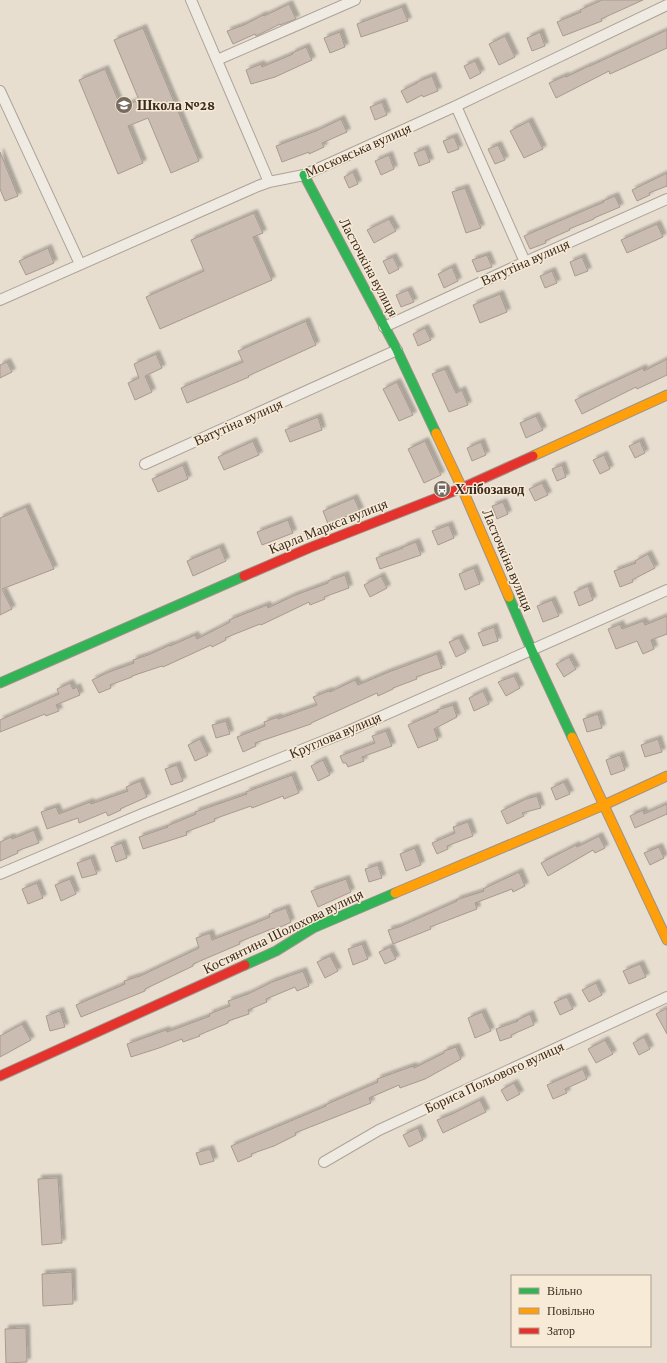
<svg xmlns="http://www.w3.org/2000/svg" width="667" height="1363" font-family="'Crimson Pro',serif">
<defs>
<filter id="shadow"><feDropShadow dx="3.5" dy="-3.5" stdDeviation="1" flood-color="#0004"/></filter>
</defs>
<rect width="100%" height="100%" fill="#e7ded0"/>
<path fill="#cbbcb1" stroke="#a89a8f" filter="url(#shadow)" d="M 602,0 L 643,0 L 601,19 L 602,21 L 563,36 L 557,22 L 581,12 L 580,10 Z
M 289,4 L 296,19 L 280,25 L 280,24 L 256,36 L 255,34 L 233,44 L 227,31 L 244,25 L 263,15 L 264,16 Z
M 402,7 L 408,21 L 361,37 L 357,24 Z
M 143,28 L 199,161 L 171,173 L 148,118 L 128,126 L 143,163 L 118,174 L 79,80 L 105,69 L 121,107 L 139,100 L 114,40 Z
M 667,30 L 667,48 L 610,74 L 609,71 L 556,98 L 549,83 L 565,76 L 566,77 L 589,66 L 590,66 Z
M 340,32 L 345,47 L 330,53 L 324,38 Z
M 540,32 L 545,46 L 532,51 L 527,38 Z
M 505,36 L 515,57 L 499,65 L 489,44 Z
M 306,47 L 312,60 L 275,77 L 251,84 L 246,70 L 261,64 L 262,67 L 293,54 L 292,53 Z
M 475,61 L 481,73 L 470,79 L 464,66 Z
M 432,76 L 438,91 L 423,97 L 422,95 L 407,103 L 401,91 L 417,83 L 417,82 Z
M 382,102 L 387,115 L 375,120 L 370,107 Z
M 341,119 L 347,132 L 322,143 L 324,147 L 309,154 L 309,152 L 282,162 L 276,146 L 316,131 Z
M 529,121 L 543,149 L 524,158 L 510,131 Z
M 454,137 L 459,149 L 448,153 L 443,141 Z
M 498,145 L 505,160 L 495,164 L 488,149 Z
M 425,149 L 430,162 L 419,166 L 414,153 Z
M 0,152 L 18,196 L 5,201 L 0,189 Z
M 389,155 L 394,169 L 381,175 L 375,161 Z
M 353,172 L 358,184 L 349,188 L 344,177 Z
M 667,173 L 667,186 L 649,193 L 650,195 L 637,201 L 632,190 Z
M 465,188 L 481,228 L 466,233 L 452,192 Z
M 615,196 L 620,207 L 594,218 L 594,219 L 569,229 L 570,230 L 545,241 L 546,243 L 530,249 L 524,236 L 604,202 L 603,201 Z
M 254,213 L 263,233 L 253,237 L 272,280 L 160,329 L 146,297 L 204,271 L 191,240 Z
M 389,219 L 396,231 L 374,243 L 367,230 Z
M 657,224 L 663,237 L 627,253 L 621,240 Z
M 48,248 L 54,263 L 26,275 L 19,261 Z
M 487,255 L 492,267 L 477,272 L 472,260 Z
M 393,257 L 399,269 L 389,274 L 383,261 Z
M 582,257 L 588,271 L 575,276 L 570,262 Z
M 452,267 L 458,281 L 444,288 L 438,274 Z
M 552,271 L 557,283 L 545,288 L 540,276 Z
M 408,290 L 414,302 L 401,307 L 396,295 Z
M 500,294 L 507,312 L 480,323 L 473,305 Z
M 306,321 L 316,345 L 248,376 L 249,377 L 187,403 L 181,388 L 243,362 L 238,351 Z
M 425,328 L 431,340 L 418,346 L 413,334 Z
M 156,354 L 162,368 L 145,376 L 152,392 L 135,400 L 128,383 L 139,378 L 134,364 Z
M 667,359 L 667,375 L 637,389 L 636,387 L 582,414 L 575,400 L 643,368 L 644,371 Z
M 7,362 L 12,372 L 0,378 L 0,365 Z
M 445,369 L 456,393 L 462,390 L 468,405 L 449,412 L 432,374 Z
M 397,382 L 413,415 L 399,421 L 383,389 Z
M 536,416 L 543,430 L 526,438 L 520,423 Z
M 318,417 L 322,430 L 290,442 L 285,430 Z
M 253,441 L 259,455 L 224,470 L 218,457 Z
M 425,441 L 441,475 L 424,483 L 408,449 Z
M 640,441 L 645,453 L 635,458 L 629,446 Z
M 481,442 L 486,455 L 472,461 L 467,448 Z
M 604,455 L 610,469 L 600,474 L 593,460 Z
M 183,465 L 188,479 L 158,492 L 152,479 Z
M 562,465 L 566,477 L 557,481 L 552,469 Z
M 542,483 L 548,495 L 535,501 L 529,489 Z
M 354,498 L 360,511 L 328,524 L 323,511 Z
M 503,502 L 508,514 L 497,519 L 492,506 Z
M 26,507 L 54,569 L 2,589 L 12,609 L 0,615 L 0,518 Z
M 288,520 L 293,533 L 262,545 L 257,532 Z
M 449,525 L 454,538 L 438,545 L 432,531 Z
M 416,542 L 421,555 L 380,569 L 376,558 L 403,548 L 403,547 Z
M 220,547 L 226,561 L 193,576 L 187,561 Z
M 648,554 L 655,568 L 632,580 L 633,582 L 620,587 L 614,571 L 636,563 L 635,561 Z
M 474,568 L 480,584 L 465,590 L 459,574 Z
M 345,575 L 349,588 L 324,597 L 325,599 L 310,605 L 309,602 L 261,625 L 260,624 L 225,638 L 226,640 L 212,647 L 211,645 L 163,667 L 162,666 L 132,676 L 132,677 L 110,685 L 111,688 L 99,693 L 92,680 L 109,672 L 134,663 L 133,660 L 148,655 L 170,645 L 170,646 L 195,635 L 197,639 L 230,622 L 229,620 L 244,614 L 267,605 L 268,608 L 293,596 L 328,583 L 328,581 Z
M 381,576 L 387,588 L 370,597 L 364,585 Z
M 588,586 L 593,600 L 579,606 L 574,592 Z
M 552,600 L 559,616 L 543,622 L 537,606 Z
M 667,616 L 667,634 L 651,640 L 654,649 L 643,654 L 637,641 L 616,649 L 608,629 L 620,624 L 622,629 L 643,621 L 645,625 Z
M 494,627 L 498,641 L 483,646 L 478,633 Z
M 459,638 L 466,652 L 456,657 L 449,642 Z
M 437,654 L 442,668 L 416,677 L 417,679 L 393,688 L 393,689 L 378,696 L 377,693 L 311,723 L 311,724 L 255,743 L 256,746 L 243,752 L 237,737 L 265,726 L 264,722 L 278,717 L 278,719 L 317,705 L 313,697 L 329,691 L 330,692 L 355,680 L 358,685 L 386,673 Z
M 569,657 L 576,669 L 564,677 L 556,664 Z
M 514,676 L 520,688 L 506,696 L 498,682 Z
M 70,683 L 73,689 L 77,687 L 80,695 L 56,705 L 59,711 L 46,716 L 45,714 L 0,732 L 0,720 L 59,694 L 57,689 Z
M 483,691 L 489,704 L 474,711 L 469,698 Z
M 453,705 L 457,717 L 434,729 L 438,740 L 418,748 L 408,725 L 438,712 L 437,710 Z
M 598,714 L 602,728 L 587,732 L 583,719 Z
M 226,721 L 230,734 L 216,738 L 212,725 Z
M 386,731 L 392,746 L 362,757 L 364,761 L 348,767 L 346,763 L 343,763 L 340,756 L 375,743 L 372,736 Z
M 200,739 L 208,755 L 195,761 L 188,745 Z
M 658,739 L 662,752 L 645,757 L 641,745 Z
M 620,755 L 625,770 L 611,775 L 606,760 Z
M 323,760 L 330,775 L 318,781 L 311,766 Z
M 177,765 L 183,781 L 171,785 L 165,769 Z
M 292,775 L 299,793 L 284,799 L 283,796 L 252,808 L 251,806 L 214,819 L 215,821 L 186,832 L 187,835 L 143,849 L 139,837 L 168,827 L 167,826 L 196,814 L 195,812 L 247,794 L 246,792 Z
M 140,781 L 147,797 L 120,809 L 121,810 L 108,816 L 106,812 L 79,823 L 78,818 L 47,829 L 41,812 L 56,807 L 59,814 L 90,802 L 91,804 L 128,791 L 126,787 Z
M 564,782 L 570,794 L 556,800 L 551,788 Z
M 537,796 L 541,808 L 522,813 L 524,816 L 507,824 L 501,811 L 526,799 Z
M 667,804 L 667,814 L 635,828 L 630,816 L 643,810 L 644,814 Z
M 468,822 L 473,836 L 447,846 L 448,849 L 437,854 L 432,843 L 455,833 L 453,827 Z
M 34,830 L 39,843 L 17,851 L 18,853 L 0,861 L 0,842 L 11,837 L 12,839 Z
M 599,836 L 605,848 L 595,853 L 593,850 L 548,876 L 541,863 L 576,845 L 577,847 Z
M 122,843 L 127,858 L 116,862 L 111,847 Z
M 659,847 L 664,858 L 650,865 L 644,853 Z
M 415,848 L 421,865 L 406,871 L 400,854 Z
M 91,858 L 97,874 L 82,878 L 77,863 Z
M 378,865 L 382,878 L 369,882 L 365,869 Z
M 519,872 L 525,886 L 513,892 L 512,889 L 475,903 L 477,909 L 430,927 L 431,929 L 393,944 L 388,930 L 399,927 L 457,901 L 456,900 L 484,891 L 483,889 Z
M 70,879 L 76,894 L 61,901 L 55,885 Z
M 346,879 L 351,892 L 318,907 L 311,891 Z
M 37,883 L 43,898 L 28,904 L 22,889 Z
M 286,908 L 291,922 L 285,925 L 275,929 L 274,928 L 239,942 L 240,944 L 193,964 L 193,966 L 145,989 L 145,991 L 81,1017 L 76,1005 L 125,984 L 124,981 L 140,976 L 199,948 L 196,938 L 210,933 L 212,940 L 248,926 L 270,917 L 269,914 Z
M 362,944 L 368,959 L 353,965 L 348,949 Z
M 390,947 L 396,959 L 385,964 L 379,952 Z
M 330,956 L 338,971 L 325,978 L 317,962 Z
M 640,964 L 646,977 L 629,984 L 623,971 Z
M 303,971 L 309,986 L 297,991 L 295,987 L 266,999 L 267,1002 L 248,1010 L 249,1014 L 228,1021 L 228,1023 L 199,1035 L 200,1036 L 183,1042 L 182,1039 L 159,1048 L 131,1057 L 127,1044 L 166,1030 L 167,1032 L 210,1016 L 209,1014 L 230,1006 L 228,1001 L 248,994 L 272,982 Z
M 596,983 L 602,995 L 589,1002 L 582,990 Z
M 567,997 L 573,1009 L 560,1015 L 554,1002 Z
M 667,1008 L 667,1034 L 656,1014 Z
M 60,1011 L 65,1027 L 50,1031 L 46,1016 Z
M 482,1012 L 491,1031 L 475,1038 L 468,1018 Z
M 530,1014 L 534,1025 L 511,1035 L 512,1037 L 500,1041 L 496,1029 L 518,1021 L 517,1020 Z
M 22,1024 L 31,1040 L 0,1057 L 0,1036 Z
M 644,1037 L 650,1049 L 639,1055 L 633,1043 Z
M 605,1040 L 613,1054 L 596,1063 L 588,1049 Z
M 456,1047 L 461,1059 L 425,1079 L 400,1088 L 399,1085 L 369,1098 L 371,1103 L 295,1133 L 296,1135 L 274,1146 L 251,1154 L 252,1156 L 238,1162 L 231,1146 L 326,1106 L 325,1105 L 378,1082 L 377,1079 L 413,1066 L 414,1068 L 444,1053 L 444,1051 Z
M 583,1069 L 587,1079 L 565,1089 L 567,1093 L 553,1099 L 547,1085 Z
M 514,1083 L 520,1094 L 507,1101 L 501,1090 Z
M 480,1100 L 486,1112 L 443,1133 L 437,1120 L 452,1114 Z
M 418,1128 L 423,1140 L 409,1147 L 403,1135 Z
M 210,1149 L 214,1161 L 200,1165 L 196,1153 Z
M 58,1178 L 62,1243 L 42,1245 L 38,1179 Z
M 72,1272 L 73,1304 L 43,1306 L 42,1274 Z
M 26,1328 L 27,1362 L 6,1363 L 5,1329 Z"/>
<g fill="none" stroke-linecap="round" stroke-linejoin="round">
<g stroke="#ada398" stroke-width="12">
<path id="street" d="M 191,0 L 269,182
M 217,60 L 355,0
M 0,91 L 80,264
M 456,106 L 525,262
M 0,300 L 258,186 L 269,182 L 304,175 L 456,106 L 667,5
M 384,327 L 525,262 L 667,199
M 145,464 L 397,350
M 0,874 L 142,814 L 346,732 L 667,590
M 324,1162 L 379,1130 L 667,997"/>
</g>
<g stroke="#9c9388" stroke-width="11">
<path id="fast" d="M 304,175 L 397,350 L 436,433
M 509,597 L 532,651 L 572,737
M 0,683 L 244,576
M 245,965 L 276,951 L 313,928 L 395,893"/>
</g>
<g stroke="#9c9388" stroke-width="11">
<path id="slow" d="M 436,433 L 462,488 L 509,597
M 533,456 L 667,395
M 572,737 L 667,940
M 395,893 L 604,805 L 667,776"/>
</g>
<g stroke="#9c9388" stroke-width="11">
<path id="jam" d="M 244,576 L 309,548 L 462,488 L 533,456
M 0,1076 L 245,965"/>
</g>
<use href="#street" stroke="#efeae2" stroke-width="10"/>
<use href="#fast" stroke="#30b455" stroke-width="9"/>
<use href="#slow" stroke="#ff9f0a" stroke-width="9"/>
<use href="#jam" stroke="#e5322d" stroke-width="9"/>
</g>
<defs>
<g id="school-disc" transform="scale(0.9)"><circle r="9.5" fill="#786a5d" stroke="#f7ebd7"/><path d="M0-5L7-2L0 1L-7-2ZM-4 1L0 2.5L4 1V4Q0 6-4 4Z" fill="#fff"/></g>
<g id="bus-disc" transform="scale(0.9)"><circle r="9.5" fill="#786a5d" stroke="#f7ebd7"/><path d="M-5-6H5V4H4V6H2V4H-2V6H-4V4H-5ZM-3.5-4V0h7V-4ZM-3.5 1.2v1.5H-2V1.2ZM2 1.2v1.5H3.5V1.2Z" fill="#fff"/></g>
</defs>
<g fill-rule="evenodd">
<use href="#school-disc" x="124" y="105"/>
<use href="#bus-disc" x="442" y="489"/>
</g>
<g text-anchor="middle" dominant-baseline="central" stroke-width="3" stroke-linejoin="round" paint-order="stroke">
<g font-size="14" font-weight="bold" fill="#3c2b1f" stroke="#f7ebd7" text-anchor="start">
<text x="137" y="105">Школа №28</text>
<text x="455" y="489">Хлібозавод</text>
</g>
<g font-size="14" fill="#3c2b1f" stroke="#f7ebd7">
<text transform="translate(358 150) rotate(-24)">Московська вулиця</text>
<text transform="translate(525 262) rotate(-24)">Ватутіна вулиця</text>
<text transform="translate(369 267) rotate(62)">Ласточкіна вулиця</text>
<text transform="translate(238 422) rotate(-24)">Ватутіна вулиця</text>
<text transform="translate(328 526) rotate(-22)">Карла Маркса вулиця</text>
<text transform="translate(508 560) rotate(67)">Ласточкіна вулиця</text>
<text transform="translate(335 735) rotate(-23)">Круглова вулиця</text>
<text transform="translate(283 931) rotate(-26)">Костянтина Шолохова вулиця</text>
<text transform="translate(494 1077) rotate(-25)">Бориса Польового вулиця</text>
</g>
</g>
<rect x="511" y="1275" width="140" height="72" fill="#f7ebd7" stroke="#ac9e8d"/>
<rect x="519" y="1288" width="20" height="6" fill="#30b455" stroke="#ac9e8d"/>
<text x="547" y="1295" font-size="12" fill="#3c2b1f">Вільно</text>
<rect x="519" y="1308" width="20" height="6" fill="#ff9f0a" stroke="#ac9e8d"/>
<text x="547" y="1315" font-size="12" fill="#3c2b1f">Повільно</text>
<rect x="519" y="1328" width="20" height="6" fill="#e5322d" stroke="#ac9e8d"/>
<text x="547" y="1335" font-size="12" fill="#3c2b1f">Затор</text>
</svg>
